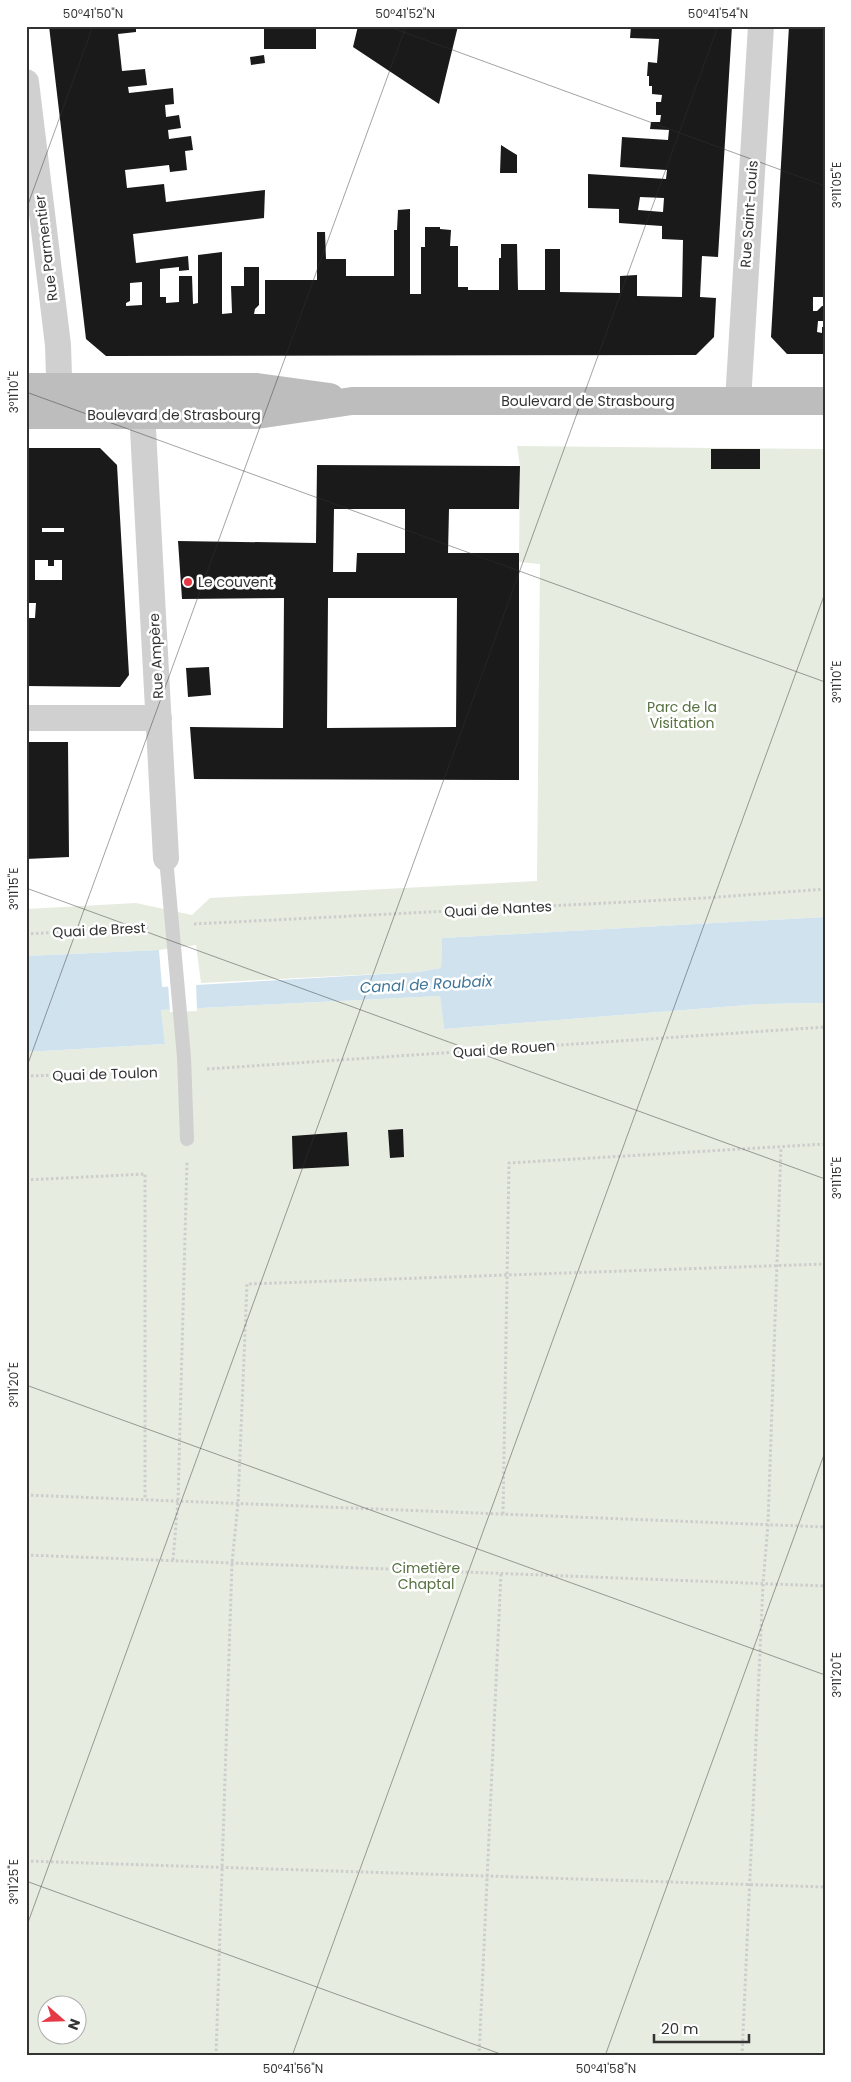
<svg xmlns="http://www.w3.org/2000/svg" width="851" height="2082" font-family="Poppins,sans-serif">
<rect width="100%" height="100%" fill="#fff"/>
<path fill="#e6ecdf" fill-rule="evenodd" d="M 517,446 L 825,449 L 825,917 L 442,938 L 441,968 L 418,972 L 201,983 L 196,945 L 159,950 L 26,956 L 26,909 L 136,903 L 192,915 L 210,898 L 537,881 L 540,564 L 519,562 L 520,466 Z
M 440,996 L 444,1029 L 760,1004 L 825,1003 L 825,2056 L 26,2056 L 26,1052 L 165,1044 L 161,1010 ZM 48,2004 L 78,2004 L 78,2034 L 48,2034 Z"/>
<path fill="#cfe2ee" d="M 825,917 L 825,1003 L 760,1004 L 444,1029 L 440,996 L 161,1010 L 165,1044 L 26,1052 L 26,956 L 159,950 L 162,987 L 418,972 L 441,968 L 442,938 Z"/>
<path fill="#fff" d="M 196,981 L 197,1011 L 170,1012 L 168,984 Z"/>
<path fill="#1a1a1a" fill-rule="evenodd" d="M 49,26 L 136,26 L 136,32 L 118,34 L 122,71 L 145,69 L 147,85 L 128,87 L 129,93 L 173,88 L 174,104 L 165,105 L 166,117 L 179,115 L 181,128 L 168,130 L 169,139 L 191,136 L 193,150 L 185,151 L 187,170 L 170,172 L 169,165 L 125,170 L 127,188 L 164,184 L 166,202 L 265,190 L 264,218 L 133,234 L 136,263 L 188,256 L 189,270 L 179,271 L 179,267 L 160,269 L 160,297 L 166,297 L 166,303 L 179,302 L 179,276 L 192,276 L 193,304 L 198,303 L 198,255 L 222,252 L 222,314 L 232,313 L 231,286 L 244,286 L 244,267 L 259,267 L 259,305 L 255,309 L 254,314 L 265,314 L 265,280 L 317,280 L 317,232 L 325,232 L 326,259 L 346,259 L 346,276 L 394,276 L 394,230 L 397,230 L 398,210 L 410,209 L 410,294 L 421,294 L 421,247 L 425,247 L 425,227 L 440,227 L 440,229 L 451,230 L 450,246 L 458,246 L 458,287 L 468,287 L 468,290 L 499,290 L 499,258 L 501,258 L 501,244 L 517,244 L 518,290 L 545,290 L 545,249 L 560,249 L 560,292 L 620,293 L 620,276 L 637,275 L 637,296 L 682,297 L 683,240 L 662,239 L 662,226 L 619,223 L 619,209 L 588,208 L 588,174 L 666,179 L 667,170 L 620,167 L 622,137 L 668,140 L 669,130 L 650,129 L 651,122 L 660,122 L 661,115 L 656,115 L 656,102 L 661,102 L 662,95 L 652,94 L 652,86 L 649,86 L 649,76 L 647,76 L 648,62 L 657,63 L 659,39 L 630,38 L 631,26 L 732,26 L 718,257 L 702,256 L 700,297 L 716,298 L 714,337 L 696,355 L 106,356 L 86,339 ZM 640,197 L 664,198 L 663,212 L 638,210 ZM 142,282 L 142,305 L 126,306 L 126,303 L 130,301 L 130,283 Z
M 264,26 L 316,26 L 316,49 L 264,49 Z
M 358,26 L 458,26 L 439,104 L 353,47 Z
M 789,26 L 825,26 L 825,297 L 813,297 L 813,311 L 817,311 L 822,306 L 825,306 L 825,321 L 818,321 L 817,332 L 822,333 L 822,327 L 825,327 L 825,354 L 787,354 L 771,337 Z
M 264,55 L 265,63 L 251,65 L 250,57 Z
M 501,145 L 517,155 L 517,173 L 500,173 Z
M 26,448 L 100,448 L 117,465 L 129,675 L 120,687 L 26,686 L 26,618 L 35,618 L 36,603 L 26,603 ZM 42,528 L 64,528 L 64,532 L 42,532 ZM 35,560 L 48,560 L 48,566 L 54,566 L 54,560 L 62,560 L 62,580 L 35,580 Z
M 711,449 L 760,449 L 760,469 L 711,469 Z
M 317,465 L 520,466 L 519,509 L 449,509 L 448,553 L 519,553 L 519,780 L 194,779 L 190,727 L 283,728 L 284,598 L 182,599 L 178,541 L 316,543 ZM 334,509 L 405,509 L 405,553 L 357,553 L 356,572 L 333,572 ZM 328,598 L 457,598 L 456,727 L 327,728 Z
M 209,667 L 211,695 L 188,697 L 186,668 Z
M 26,742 L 68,742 L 69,857 L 26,859 Z
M 403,1129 L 404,1157 L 390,1158 L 388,1130 Z
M 347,1132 L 349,1166 L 293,1169 L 292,1136 Z"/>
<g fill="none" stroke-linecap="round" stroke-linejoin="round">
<path stroke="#cdcdcd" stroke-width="3" stroke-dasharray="2.5 2.5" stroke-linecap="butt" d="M 194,924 L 705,898 L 825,889
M 26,934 L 150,927
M 207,1069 L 825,1027
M 26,1076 L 161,1072
M 26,1180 L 145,1174 L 145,1499
M 26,1495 L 825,1527
M 503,1514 L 509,1163 L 825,1144
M 26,1555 L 825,1586
M 173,1560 L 178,1501 L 187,1161
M 26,1861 L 825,1887
M 216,2056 L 232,1563 L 238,1503 L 247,1284 L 825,1264
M 479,2056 L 501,1573
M 742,2056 L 763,1584 L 768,1524 L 781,1147"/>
<path stroke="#d0d0d0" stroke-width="14" d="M 166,858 L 184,1057 L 187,1139"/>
<path stroke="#d0d0d0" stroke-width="26" d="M 26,82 L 58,345 L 60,409
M 141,392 L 166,858
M 738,401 L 761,26
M 26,718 L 159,718"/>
<path stroke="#bdbdbd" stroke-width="28" d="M 26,387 L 257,387 L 330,397
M 26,415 L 257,415 L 352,401 L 825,401"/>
</g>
<path fill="none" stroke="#333" stroke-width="1" stroke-opacity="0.45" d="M 387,26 L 825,186M 26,210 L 93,26M 26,392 L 825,682M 26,888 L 825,1179M 26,1069 L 406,26M 26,1385 L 825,1675M 26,1881 L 506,2056M 26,1928 L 718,26M 292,2056 L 825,593M 605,2056 L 825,1452"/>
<circle fill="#e63946" stroke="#fff" stroke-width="2" cx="188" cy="582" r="5"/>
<g text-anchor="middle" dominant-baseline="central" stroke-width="5" stroke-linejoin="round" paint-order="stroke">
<g font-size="14" fill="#333" stroke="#fff">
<text transform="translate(749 214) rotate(-86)">Rue Saint-Louis</text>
<text transform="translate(46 248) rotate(-97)">Rue Parmentier</text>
<text x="588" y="401">Boulevard de Strasbourg</text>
<text x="174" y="415">Boulevard de Strasbourg</text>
<text transform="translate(156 656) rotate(-93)">Rue Ampère</text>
<text transform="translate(498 909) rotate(-3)">Quai de Nantes</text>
<text transform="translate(99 930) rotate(-3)">Quai de Brest</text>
<text transform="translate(504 1049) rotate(-4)">Quai de Rouen</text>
<text transform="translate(105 1074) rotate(-2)">Quai de Toulon</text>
</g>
<g font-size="14" fill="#333" stroke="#fff" text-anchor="start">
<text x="198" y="582">Le couvent</text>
</g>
<g font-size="14" fill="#56703f" stroke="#fff">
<text x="682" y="707">Parc de la<tspan x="682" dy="16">Visitation</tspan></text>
<text x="426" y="1568">Cimetière<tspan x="426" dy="16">Chaptal</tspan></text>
</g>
<g font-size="15" font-style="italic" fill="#3f7597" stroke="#fff">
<text transform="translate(426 984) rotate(-3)">Canal de Roubaix</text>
</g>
</g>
<rect width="851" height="2082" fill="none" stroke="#ffffff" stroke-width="55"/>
<g transform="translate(62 2020) rotate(110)"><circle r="24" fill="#ffffff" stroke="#adadad"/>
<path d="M0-4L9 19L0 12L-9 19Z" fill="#e63946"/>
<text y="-8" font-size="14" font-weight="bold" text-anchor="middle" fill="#333333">N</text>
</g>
<path d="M654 2034v8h95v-8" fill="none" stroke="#333333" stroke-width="2.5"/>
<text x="661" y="2034" font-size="15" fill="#333333" stroke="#ffffff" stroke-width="4" paint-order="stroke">20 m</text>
<rect x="28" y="28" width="796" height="2026" fill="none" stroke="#333" stroke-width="2"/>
<g font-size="12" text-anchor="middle" fill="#333">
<text x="93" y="18">50°41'50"N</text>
<text x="405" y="18">50°41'52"N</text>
<text x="718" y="18">50°41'54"N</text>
<text transform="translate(837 185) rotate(-90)" y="4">3°11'05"E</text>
<text transform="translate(14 392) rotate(-90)" y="4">3°11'10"E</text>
<text transform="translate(837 682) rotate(-90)" y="4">3°11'10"E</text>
<text transform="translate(14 889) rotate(-90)" y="4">3°11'15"E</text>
<text transform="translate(837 1178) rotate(-90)" y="4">3°11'15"E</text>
<text transform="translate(14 1385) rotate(-90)" y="4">3°11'20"E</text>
<text transform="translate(837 1675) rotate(-90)" y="4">3°11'20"E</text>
<text transform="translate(14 1882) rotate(-90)" y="4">3°11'25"E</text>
<text x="293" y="2073">50°41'56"N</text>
<text x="606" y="2073">50°41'58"N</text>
</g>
</svg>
